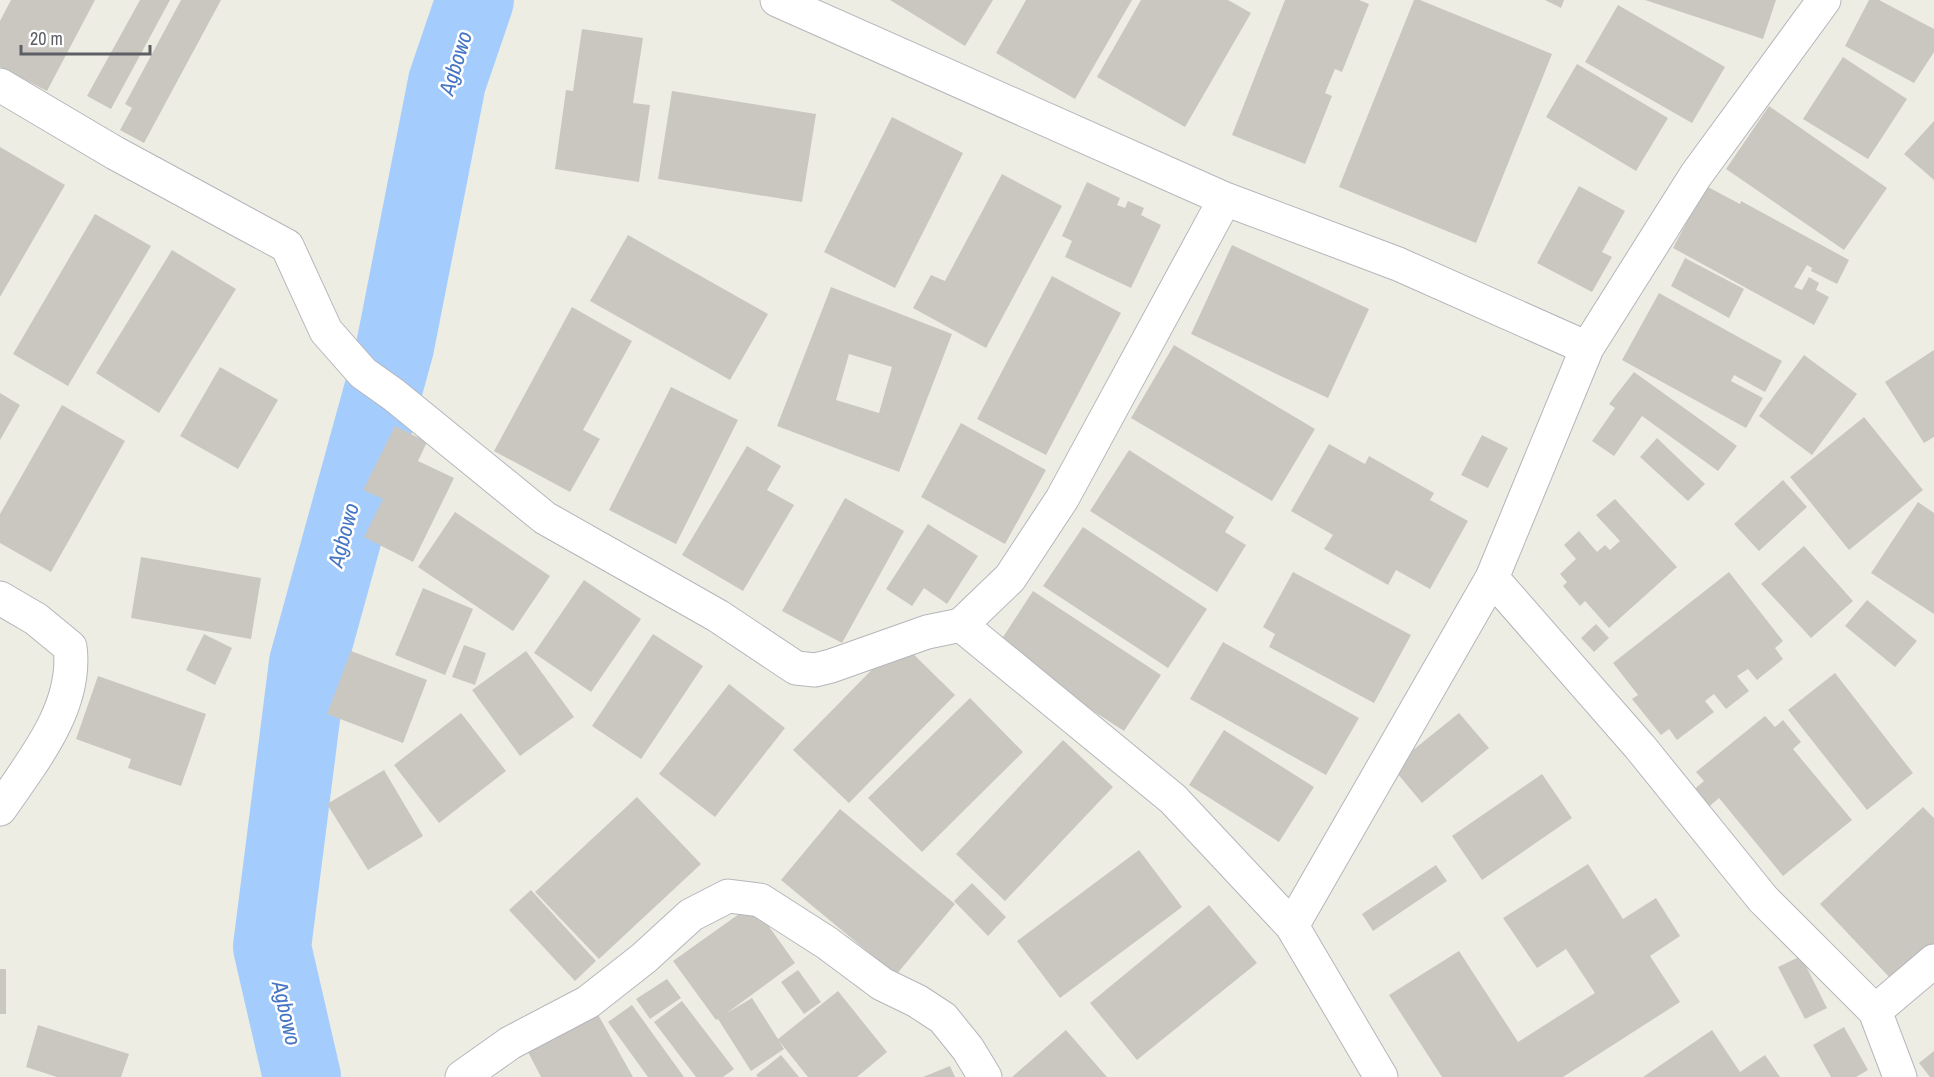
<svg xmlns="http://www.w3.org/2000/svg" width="1934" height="1077" font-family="'Archivo Narrow',sans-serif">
<rect width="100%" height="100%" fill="#eeede4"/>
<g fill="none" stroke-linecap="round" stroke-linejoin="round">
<path stroke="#a4cdfe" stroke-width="78" d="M 302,1077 L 272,947 L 308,663 L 395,347 L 447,82 L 475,0"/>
</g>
<path fill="#cac7c1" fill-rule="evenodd" d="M 11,0 L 95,0 L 47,91 L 0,67 L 0,21 Z
M 140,0 L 170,0 L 111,109 L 87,96 Z
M 181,0 L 221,0 L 144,143 L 120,130 L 132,108 L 125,104 Z
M 890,0 L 993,0 L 965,46 Z
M 1026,0 L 1132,0 L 1075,99 L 996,53 Z
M 1141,0 L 1228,0 L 1251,13 L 1185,127 L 1097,77 Z
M 1285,0 L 1359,0 L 1369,4 L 1342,72 L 1335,69 L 1325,93 L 1332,96 L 1305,164 L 1232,135 Z
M 1414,0 L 1420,0 L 1552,54 L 1476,243 L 1339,187 Z
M 1545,0 L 1564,0 L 1561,8 Z
M 1645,0 L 1776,0 L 1763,39 Z
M 1869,0 L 1879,0 L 1934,29 L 1934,52 L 1914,83 L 1845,46 Z
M 1618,5 L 1725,67 L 1692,123 L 1585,62 Z
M 582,29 L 643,38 L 633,103 L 650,105 L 639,182 L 555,169 L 566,90 L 573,91 Z
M 1843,57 L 1907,99 L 1868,159 L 1803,119 Z
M 1577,64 L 1668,118 L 1636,171 L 1546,117 Z
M 672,91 L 816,114 L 802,202 L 658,179 Z
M 1769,106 L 1887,188 L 1844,250 L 1726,169 Z
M 892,117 L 963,153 L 895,288 L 824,252 Z
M 1934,121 L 1934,180 L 1904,154 Z
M 0,147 L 65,185 L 0,297 Z
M 1002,174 L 1062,206 L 986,348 L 913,308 L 931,275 L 945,281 Z
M 1087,182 L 1120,198 L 1117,205 L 1125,208 L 1128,201 L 1144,208 L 1141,215 L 1161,225 L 1131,288 L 1065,257 L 1072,241 L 1062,236 Z
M 1579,186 L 1625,211 L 1602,252 L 1612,257 L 1592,292 L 1537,263 Z
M 1706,186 L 1740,204 L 1741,201 L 1849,260 L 1837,284 L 1811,271 L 1812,268 L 1807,265 L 1794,287 L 1802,290 L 1809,277 L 1819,283 L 1816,290 L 1829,297 L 1814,325 L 1673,248 Z
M 95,214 L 151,246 L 68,386 L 13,354 Z
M 628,235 L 768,314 L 730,380 L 590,301 Z
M 1232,245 L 1369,309 L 1328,398 L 1191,334 Z
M 172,250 L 236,289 L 159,413 L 96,373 Z
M 1685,258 L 1744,289 L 1729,318 L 1671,286 Z
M 1052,276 L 1121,313 L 1046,455 L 977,419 Z
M 831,287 L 952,334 L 899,472 L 777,426 ZM 849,354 L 892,367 L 879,413 L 836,400 Z
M 1659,293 L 1782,361 L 1765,392 L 1734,375 L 1731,381 L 1763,398 L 1746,428 L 1622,360 Z
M 572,307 L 632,341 L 583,430 L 600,439 L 570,492 L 494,451 Z
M 1174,345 L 1315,429 L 1272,501 L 1131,418 Z
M 1934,350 L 1934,437 L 1924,443 L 1885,382 Z
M 1804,355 L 1857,394 L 1812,455 L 1759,416 Z
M 220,367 L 278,400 L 238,469 L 180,436 Z
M 1634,372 L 1737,446 L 1718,471 L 1642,416 L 1614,456 L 1592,441 L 1615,408 L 1609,404 Z
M 671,387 L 738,420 L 676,544 L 609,510 Z
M 0,393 L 20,405 L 0,440 Z
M 62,405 L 125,441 L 51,572 L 0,543 L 0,514 Z
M 1864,417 L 1923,490 L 1849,550 L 1790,477 Z
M 961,423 L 1046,470 L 1005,544 L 921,497 Z
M 395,426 L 427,442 L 418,461 L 454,478 L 413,562 L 364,537 L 383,499 L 363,490 Z
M 1482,435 L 1508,448 L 1488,488 L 1461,475 Z
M 1657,438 L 1705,484 L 1688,501 L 1640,457 Z
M 1329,444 L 1365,464 L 1369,456 L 1434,493 L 1430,500 L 1468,521 L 1430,589 L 1396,570 L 1388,585 L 1324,549 L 1333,535 L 1291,511 Z
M 747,446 L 781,466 L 767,490 L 794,505 L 743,591 L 682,555 Z
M 1129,450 L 1234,517 L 1225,532 L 1246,545 L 1217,592 L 1090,511 Z
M 1783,480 L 1807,507 L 1759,551 L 1734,524 Z
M 845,498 L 904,531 L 842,643 L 782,611 Z
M 1615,499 L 1677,567 L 1609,628 L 1585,601 L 1580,606 L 1563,586 L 1567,582 L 1560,574 L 1576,559 L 1564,545 L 1579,531 L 1597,552 L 1605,545 L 1610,550 L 1620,541 L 1596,515 Z
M 1918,502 L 1934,513 L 1934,614 L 1871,573 Z
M 455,512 L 550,576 L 513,631 L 418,567 Z
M 928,524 L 978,556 L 947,604 L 924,588 L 912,606 L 886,589 Z
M 1083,527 L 1207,609 L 1168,668 L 1043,586 Z
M 1804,546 L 1853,601 L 1811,638 L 1761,584 Z
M 141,557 L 261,578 L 251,639 L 131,618 Z
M 1293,572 L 1411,635 L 1374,703 L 1269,647 L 1275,634 L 1263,627 Z
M 1729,572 L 1783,641 L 1775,648 L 1783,659 L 1757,680 L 1748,669 L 1737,676 L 1749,691 L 1726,709 L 1714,694 L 1705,701 L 1714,712 L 1677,740 L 1669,729 L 1661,735 L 1632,699 L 1638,695 L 1613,663 Z
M 584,580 L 641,619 L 591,692 L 534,653 Z
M 423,588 L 473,609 L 445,675 L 395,655 Z
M 1033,591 L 1161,675 L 1124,731 L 996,648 Z
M 1867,600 L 1917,641 L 1895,667 L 1845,626 Z
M 1596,624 L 1609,638 L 1594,652 L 1581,638 Z
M 204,634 L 232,648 L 215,685 L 186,670 Z
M 653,634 L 703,666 L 641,759 L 592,726 Z
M 900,641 L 955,695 L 849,803 L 793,750 Z
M 1223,642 L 1359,718 L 1326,775 L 1190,699 Z
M 464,645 L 486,653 L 475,685 L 452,677 Z
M 351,651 L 427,680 L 403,743 L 327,714 Z
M 526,651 L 574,717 L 520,756 L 472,690 Z
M 1835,673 L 1913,773 L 1867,810 L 1788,710 Z
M 98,676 L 206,714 L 181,786 L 128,768 L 131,759 L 76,739 Z
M 729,684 L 785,728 L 715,817 L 659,774 Z
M 970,698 L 1023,752 L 922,852 L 868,798 Z
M 461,713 L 506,771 L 439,823 L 394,765 Z
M 1459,713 L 1489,748 L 1422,803 L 1392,767 Z
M 1765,716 L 1775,727 L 1783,720 L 1801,742 L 1793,749 L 1852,820 L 1783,876 L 1719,798 L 1704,811 L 1690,793 L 1704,781 L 1696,772 Z
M 1224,730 L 1314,787 L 1279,842 L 1189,785 Z
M 1063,740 L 1113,787 L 1005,901 L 956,854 Z
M 384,770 L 423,836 L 368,870 L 327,804 Z
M 1542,774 L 1572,818 L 1482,880 L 1452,836 Z
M 637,797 L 701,864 L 599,959 L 535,892 Z
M 1923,807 L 1934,818 L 1934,952 L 1892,980 L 1820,904 Z
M 840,809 L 955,904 L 896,975 L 781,880 Z
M 1139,850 L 1182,907 L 1060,998 L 1017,941 Z
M 1588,864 L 1623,919 L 1656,898 L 1680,936 L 1650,956 L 1680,1002 L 1563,1077 L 1442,1077 L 1389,995 L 1459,951 L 1518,1042 L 1595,993 L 1566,949 L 1537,968 L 1503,918 Z
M 1436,865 L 1447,881 L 1373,931 L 1362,914 Z
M 972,883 L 1006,917 L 988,936 L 954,901 Z
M 531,890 L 596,961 L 575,981 L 509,910 Z
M 753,904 L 795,963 L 727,1013 L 752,998 L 778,1039 L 838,991 L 887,1052 L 857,1077 L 808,1077 L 779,1041 L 784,1049 L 751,1071 L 718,1019 L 716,1020 L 673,961 Z
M 1209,905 L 1257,963 L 1137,1060 L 1090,1003 Z
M 1801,956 L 1827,1008 L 1805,1019 L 1778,967 Z
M 0,969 L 6,969 L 6,1014 L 0,1014 Z
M 798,970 L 821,1002 L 804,1014 L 781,982 Z
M 667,979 L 681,998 L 650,1019 L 636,999 Z
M 682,1001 L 734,1069 L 723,1077 L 696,1077 L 654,1022 Z
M 632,1005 L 684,1077 L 648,1077 L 608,1022 Z
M 596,1011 L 633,1077 L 541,1077 L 527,1050 Z
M 38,1025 L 129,1054 L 121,1077 L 57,1077 L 26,1067 Z
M 1844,1027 L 1868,1070 L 1856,1077 L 1831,1077 L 1813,1045 Z
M 1066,1030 L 1107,1077 L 1012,1077 Z
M 1712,1030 L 1740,1072 L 1765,1055 L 1780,1077 L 1643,1077 Z
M 1934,1051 L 1934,1077 L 1930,1077 L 1919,1063 Z
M 781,1055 L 799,1077 L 758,1077 L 756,1075 Z
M 950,1066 L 955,1077 L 923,1077 Z"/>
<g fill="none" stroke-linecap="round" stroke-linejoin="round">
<g stroke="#b4b6bb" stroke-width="35">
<path id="minor" d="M 777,0 L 1225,199 L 1398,264 L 1587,348
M 0,85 L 115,153 L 287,246 L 326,331 L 363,373 L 394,395 L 545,518 L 718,616 L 796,668 L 815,670 L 831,666 L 927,632 L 961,625 L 1010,578 L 1062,499 L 1225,199
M 1492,578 L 1640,747 L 1763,899 L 1875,1011 L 1900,1077
M 0,598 L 36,619 L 70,647 C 78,707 32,762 0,809
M 961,625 L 1173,799 L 1292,926 L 1381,1077
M 1292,926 L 1492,578 L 1587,348 L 1696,175 L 1824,0
M 1875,1011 L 1934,961
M 462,1077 L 510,1043 L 588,1002 L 644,958 L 691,915 L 728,896 L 760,900 L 827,943 L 882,984 L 917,1001 L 943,1018 L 968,1049 L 985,1077"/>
</g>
<use href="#minor" stroke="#fff" stroke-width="33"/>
</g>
<g text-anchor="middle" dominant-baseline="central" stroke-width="5" stroke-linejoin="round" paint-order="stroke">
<g font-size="22" font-style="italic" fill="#4575c3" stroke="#fff">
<text transform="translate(455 63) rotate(-73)">Agbowo</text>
<text transform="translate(343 535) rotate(-75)">Agbowo</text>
<text transform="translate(287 1013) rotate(77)">Agbowo</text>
</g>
</g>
<path d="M21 45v9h129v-9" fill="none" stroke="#5c5f64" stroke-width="3"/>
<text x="30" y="45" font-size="18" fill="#5c5f64" stroke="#ffffff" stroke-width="4.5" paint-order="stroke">20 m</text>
</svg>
